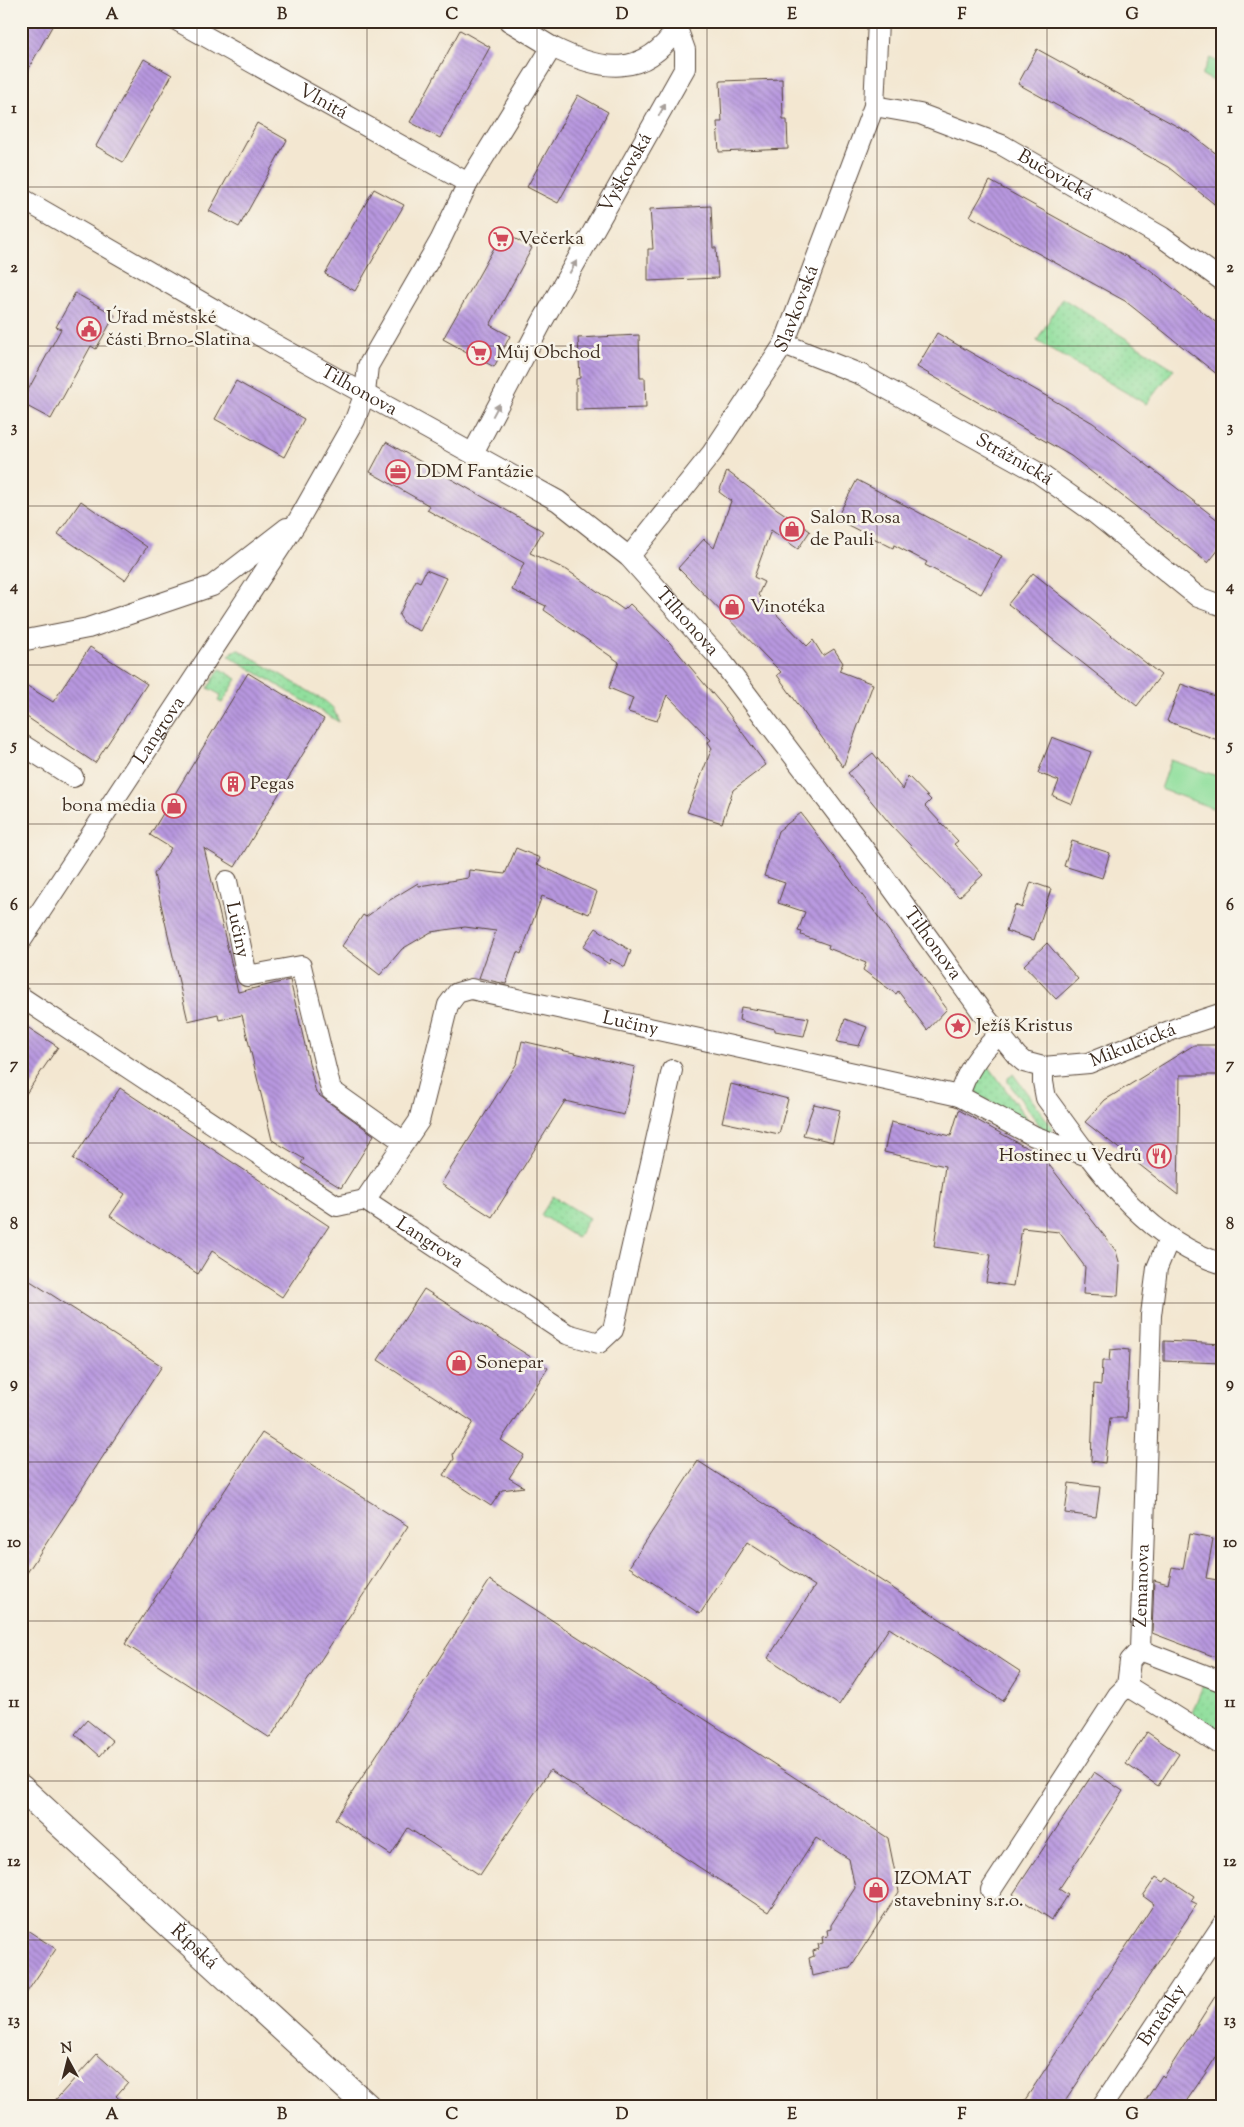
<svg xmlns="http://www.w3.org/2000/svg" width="1244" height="2127" font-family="'Sorts Mill Goudy',serif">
<defs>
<pattern id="grass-dots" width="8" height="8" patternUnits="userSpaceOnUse" patternTransform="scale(1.25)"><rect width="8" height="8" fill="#91df9d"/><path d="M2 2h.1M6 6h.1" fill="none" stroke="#7ec087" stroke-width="1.8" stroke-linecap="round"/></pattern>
<pattern id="building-back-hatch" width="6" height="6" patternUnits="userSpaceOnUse" patternTransform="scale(1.25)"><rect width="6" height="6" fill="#b898e0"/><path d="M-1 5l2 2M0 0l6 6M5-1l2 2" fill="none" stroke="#977cb5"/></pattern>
</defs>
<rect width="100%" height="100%" fill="#f7f3e8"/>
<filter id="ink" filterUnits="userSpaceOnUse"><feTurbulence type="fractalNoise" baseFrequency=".02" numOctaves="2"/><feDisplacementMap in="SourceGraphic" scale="10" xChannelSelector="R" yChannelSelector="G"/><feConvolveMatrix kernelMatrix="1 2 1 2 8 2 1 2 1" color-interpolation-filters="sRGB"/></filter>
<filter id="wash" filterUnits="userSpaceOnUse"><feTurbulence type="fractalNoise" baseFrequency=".0096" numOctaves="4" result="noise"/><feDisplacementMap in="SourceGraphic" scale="20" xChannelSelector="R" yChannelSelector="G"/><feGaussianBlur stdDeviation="1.12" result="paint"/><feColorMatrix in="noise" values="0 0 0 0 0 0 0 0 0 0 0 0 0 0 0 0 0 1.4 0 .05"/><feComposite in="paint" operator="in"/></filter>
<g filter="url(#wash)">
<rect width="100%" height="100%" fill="#f3e7d1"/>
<path fill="url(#grass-dots)" stroke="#66845e" d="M 1062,298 L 1174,369 L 1146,404 L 1037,341 Z
M 239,650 L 325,701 L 333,708 L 339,722 L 229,656 L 233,651 Z
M 220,669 L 237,679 L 222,703 L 218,701 L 221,695 L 208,688 Z
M 985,1061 L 1032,1126 L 978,1095 L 973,1082 Z
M 1013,1074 L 1052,1127 L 1051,1133 L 1043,1130 L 1008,1082 L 1008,1078 Z
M 553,1196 L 589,1218 L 577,1238 L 541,1215 Z
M 1203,1685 L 1223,1693 L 1223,1732 L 1192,1713 Z"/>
<path fill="#91df9d" stroke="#66845e" d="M 1210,58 L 1223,65 L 1223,86 L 1202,75 Z
M 1171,760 L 1223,778 L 1223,812 L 1161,789 Z"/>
<g id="blocks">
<path fill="url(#building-back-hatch)" d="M 21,21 L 55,21 L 21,82 Z
M 460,30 L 490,47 L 440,138 L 410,122 Z
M 1037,49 L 1191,134 L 1223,159 L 1223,211 L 1168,167 L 1018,84 Z
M 144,59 L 172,75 L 123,162 L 96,146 Z
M 782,79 L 783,120 L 787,120 L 788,149 L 719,152 L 717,122 L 722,122 L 720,81 Z
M 578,95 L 608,112 L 558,203 L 527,187 Z
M 257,123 L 287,140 L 239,227 L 209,211 Z
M 990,181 L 1149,269 L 1223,328 L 1223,379 L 1125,301 L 970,216 Z
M 374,189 L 404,205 L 355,291 L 325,274 Z
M 711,206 L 713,248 L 716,248 L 718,278 L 648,281 L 648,249 L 653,249 L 650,209 Z
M 503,232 L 532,248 L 490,325 L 510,336 L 494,367 L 443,339 Z
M 75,293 L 115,315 L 96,349 L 91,346 L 51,419 L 21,403 L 61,329 L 56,327 Z
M 937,333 L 1093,423 L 1223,524 L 1223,544 L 1208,563 L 1071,456 L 917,367 Z
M 639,335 L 640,378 L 645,378 L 646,408 L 576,410 L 576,379 L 580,378 L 578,338 Z
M 236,381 L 304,419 L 284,457 L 215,419 Z
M 386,442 L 543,531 L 530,553 L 567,570 L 624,610 L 630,604 L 670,643 L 723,706 L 766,765 L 733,790 L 722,823 L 687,812 L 712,748 L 708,742 L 711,740 L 667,695 L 657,721 L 628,712 L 633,698 L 609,688 L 619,662 L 544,610 L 546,606 L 512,590 L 524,563 L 427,510 L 430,506 L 370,472 Z
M 727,471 L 777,509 L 810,531 L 798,549 L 771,530 L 754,577 L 764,582 L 758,595 L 807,646 L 813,640 L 823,656 L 834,649 L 843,663 L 839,671 L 873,684 L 843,767 L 777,675 L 781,672 L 678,568 L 704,539 L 714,548 L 731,501 L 719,492 Z
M 857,480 L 1002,556 L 981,594 L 925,565 L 927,562 L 894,545 L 893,548 L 836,519 Z
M 81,501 L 147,547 L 125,580 L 58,534 Z
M 426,570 L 446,578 L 420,631 L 405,624 L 399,615 L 416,580 L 420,582 Z
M 1033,573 L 1161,675 L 1137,706 L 1008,604 Z
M 90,647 L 147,684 L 95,763 L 21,713 L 21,682 L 53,702 Z
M 248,673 L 324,719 L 235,867 L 204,848 L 238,992 L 290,980 L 316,1093 L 374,1135 L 341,1188 L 301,1163 L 304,1159 L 272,1140 L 242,1015 L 219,1020 L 218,1014 L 188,1021 L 154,874 L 171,848 L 150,835 Z
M 1181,684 L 1223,699 L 1223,742 L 1167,721 Z
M 1052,737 L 1091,752 L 1072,804 L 1053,796 L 1059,781 L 1038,773 Z
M 873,753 L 903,790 L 908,776 L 931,800 L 925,806 L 958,841 L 954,844 L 983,875 L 959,897 L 891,825 L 848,773 Z
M 801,813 L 947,1009 L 927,1030 L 898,991 L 896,994 L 863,970 L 866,963 L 828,948 L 829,945 L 801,935 L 802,932 L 798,931 L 805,912 L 778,903 L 785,883 L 764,876 L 778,831 Z
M 1072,841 L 1110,853 L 1102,878 L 1064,866 Z
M 516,848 L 540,858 L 537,864 L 597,892 L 589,914 L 542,896 L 521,954 L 517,952 L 506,984 L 479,978 L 496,931 L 465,927 L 431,932 L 402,949 L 380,975 L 342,946 L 363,915 L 366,917 L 385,903 L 418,883 L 419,886 L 468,878 L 469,870 L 505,874 Z
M 1031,882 L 1051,889 L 1034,940 L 1006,931 L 1015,905 L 1022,908 Z
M 596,928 L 631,951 L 625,967 L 611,959 L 609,964 L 583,947 Z
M 1047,943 L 1078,979 L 1056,999 L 1024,965 Z
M 741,1007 L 809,1018 L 804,1036 L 775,1031 L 775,1029 L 739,1020 Z
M 845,1019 L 867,1027 L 859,1046 L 837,1042 Z
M 21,1023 L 58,1047 L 21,1101 Z
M 522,1041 L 635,1067 L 624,1115 L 565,1101 L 492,1217 L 441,1184 L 517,1063 Z
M 1194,1045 L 1223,1045 L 1223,1075 L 1180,1075 L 1178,1195 L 1085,1122 L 1105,1100 Z
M 731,1084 L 788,1099 L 779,1134 L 722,1122 Z
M 120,1088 L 329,1226 L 282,1297 L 212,1251 L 198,1274 L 110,1216 L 125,1194 L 73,1159 Z
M 814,1104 L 840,1110 L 833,1142 L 803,1135 Z
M 959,1110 L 1043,1157 L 1116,1251 L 1120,1265 L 1118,1296 L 1083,1294 L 1085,1267 L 1059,1232 L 1022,1228 L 1013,1286 L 986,1282 L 991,1255 L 934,1247 L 945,1166 L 884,1152 L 891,1122 L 951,1136 Z
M 21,1275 L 162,1366 L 21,1582 Z
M 424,1289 L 548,1368 L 501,1440 L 524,1455 L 509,1478 L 524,1487 L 502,1490 L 491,1506 L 444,1475 L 454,1459 L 453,1454 L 473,1422 L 378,1360 Z
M 1164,1341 L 1223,1344 L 1223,1363 L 1164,1361 Z
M 1120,1349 L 1129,1350 L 1126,1418 L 1110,1418 L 1105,1463 L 1091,1461 L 1094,1384 L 1101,1385 L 1102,1361 L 1109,1361 L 1110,1350 Z
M 262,1433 L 408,1526 L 270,1738 L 125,1644 Z
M 698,1461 L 1021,1672 L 1003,1701 L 889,1628 L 839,1705 L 768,1658 L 815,1586 L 747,1542 L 700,1614 L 629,1567 Z
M 1069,1483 L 1100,1487 L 1096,1517 L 1065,1513 Z
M 1189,1534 L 1213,1539 L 1206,1578 L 1223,1581 L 1223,1610 L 1220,1624 L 1223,1625 L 1223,1660 L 1152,1633 L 1154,1580 L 1168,1584 L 1172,1567 L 1183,1569 Z
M 490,1580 L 888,1838 L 899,1892 L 850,1968 L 812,1976 L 809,1958 L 814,1956 L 813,1951 L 819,1949 L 818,1944 L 823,1943 L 822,1937 L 828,1936 L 827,1930 L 831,1929 L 831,1925 L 855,1888 L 849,1859 L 816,1838 L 768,1912 L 550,1770 L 480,1875 L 408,1828 L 391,1855 L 335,1819 Z
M 87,1720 L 113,1741 L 100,1756 L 75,1734 Z
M 1147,1732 L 1179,1754 L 1158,1786 L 1126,1764 Z
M 1094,1772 L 1123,1791 L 1059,1889 L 1068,1895 L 1052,1920 L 1013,1894 Z
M 1156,1877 L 1164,1882 L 1167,1878 L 1194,1896 L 1191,1901 L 1197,1904 L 1062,2106 L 1021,2106 L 1154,1904 L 1143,1896 Z
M 21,1926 L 56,1949 L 21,2001 Z
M 1223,1984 L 1223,2046 L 1205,2074 L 1183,2106 L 1142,2106 L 1162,2075 L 1164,2077 Z
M 97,2054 L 128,2082 L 116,2096 L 127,2106 L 50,2106 Z"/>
</g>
</g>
<g filter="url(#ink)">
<use href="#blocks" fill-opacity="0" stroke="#574639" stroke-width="1"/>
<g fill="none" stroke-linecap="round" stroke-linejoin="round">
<g stroke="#574639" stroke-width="22">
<g id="minor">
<path id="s1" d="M 178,21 L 468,183"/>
<path d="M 552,47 C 600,71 644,79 677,28"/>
<path id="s2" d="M 874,106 L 920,114 L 1002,145 L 1162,237 L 1223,281"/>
<path id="s3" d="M 21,198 L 276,345 L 558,501 L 629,557 L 720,659 L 861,845 L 987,1019 L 1017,1056 L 1024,1062 L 1043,1067 L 1089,1063 L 1177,1028 L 1223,1013"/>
<path id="s4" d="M 784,344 L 862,375 L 1037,472 L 1092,511 L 1198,597 L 1223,606"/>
<path id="s5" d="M 473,453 L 542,322 L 685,68 L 685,50 L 677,28 L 679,21"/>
<path id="s6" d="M 629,557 L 712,453 L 784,344 L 874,106 L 878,21"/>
<path d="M 21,641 L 88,628 L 212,586 L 287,528"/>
<path d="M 21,744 L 73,777"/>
<path id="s7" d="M 227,881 L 247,976 L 301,966 L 331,1090 L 404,1142"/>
<path id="s8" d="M 21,941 L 299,519 L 355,420 L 365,393 L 368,366 L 440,241 L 468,183 L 552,47 L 509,21"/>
<path id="s9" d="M 21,997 L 337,1206 L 365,1200 L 567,1334 L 599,1343 L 613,1330 L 672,1070"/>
<path d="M 1043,1067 L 1043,1082 L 1046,1098 C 1094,1163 1142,1239 1223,1264"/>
<path d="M 959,1096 C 966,1071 980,1052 999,1035"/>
<path id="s10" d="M 365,1200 L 419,1121 L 448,1005 L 457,993 L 471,989 L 959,1096 L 1034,1136 L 1090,1157"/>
<path d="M 1140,1650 L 1223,1682"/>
<path d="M 1127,1686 L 1223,1746"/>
<path id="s11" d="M 991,1890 L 1118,1695 L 1127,1686 L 1130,1661 L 1140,1650 L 1151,1315 L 1157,1268 L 1169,1239"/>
<path id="s12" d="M 1102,2106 L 1223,1924"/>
</g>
</g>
<g stroke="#574639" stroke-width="28">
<g id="tertiary">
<path id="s13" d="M 21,1788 L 367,2106"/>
</g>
</g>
<use href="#minor" stroke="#fff" stroke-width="20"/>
<use href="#tertiary" stroke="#fff" stroke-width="26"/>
</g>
<defs><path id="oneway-solid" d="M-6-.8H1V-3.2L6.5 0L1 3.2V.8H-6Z" transform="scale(1.25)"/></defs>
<g fill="#a79f9a">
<use href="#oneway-solid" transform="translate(662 110) rotate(-61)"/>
<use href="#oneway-solid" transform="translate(573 267) rotate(-61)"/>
<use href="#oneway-solid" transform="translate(496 410) rotate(-62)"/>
</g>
</g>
<path fill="none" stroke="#3b2a1e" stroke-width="1" stroke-opacity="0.55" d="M 197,21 L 197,2106M 367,21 L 367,2106M 537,21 L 537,2106M 707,21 L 707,2106M 877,21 L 877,2106M 1047,21 L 1047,2106M 21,187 L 1223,187M 21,346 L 1223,346M 21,506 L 1223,506M 21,665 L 1223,665M 21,824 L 1223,824M 21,984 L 1223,984M 21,1143 L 1223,1143M 21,1303 L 1223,1303M 21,1462 L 1223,1462M 21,1621 L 1223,1621M 21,1781 L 1223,1781M 21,1940 L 1223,1940"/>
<defs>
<g id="supermarket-ring" transform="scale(1.25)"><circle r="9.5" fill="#f7f3e8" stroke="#d1495b" stroke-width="1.5"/><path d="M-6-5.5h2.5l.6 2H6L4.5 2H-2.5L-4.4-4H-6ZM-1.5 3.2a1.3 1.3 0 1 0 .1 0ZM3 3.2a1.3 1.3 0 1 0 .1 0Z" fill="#d1495b"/></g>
<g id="civic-ring" transform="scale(1.25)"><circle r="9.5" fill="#f7f3e8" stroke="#d1495b" stroke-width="1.5"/><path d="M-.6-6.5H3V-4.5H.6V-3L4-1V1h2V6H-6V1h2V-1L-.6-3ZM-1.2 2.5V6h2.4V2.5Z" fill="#d1495b"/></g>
<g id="office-ring" transform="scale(1.25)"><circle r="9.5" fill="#f7f3e8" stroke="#d1495b" stroke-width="1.5"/><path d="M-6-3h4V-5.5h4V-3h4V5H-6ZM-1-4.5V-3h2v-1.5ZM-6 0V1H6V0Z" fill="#d1495b"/></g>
<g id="shop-ring" transform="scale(1.25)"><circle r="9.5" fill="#f7f3e8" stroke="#d1495b" stroke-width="1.5"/><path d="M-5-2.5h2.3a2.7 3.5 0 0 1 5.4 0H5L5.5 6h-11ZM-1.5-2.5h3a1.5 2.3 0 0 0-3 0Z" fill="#d1495b"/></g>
<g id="building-ring" transform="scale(1.25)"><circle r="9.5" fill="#f7f3e8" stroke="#d1495b" stroke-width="1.5"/><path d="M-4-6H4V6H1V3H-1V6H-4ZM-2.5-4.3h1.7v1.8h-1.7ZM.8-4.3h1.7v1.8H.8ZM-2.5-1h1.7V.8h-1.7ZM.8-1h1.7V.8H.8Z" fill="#d1495b"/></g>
<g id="sight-ring" transform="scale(1.25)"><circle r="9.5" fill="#f7f3e8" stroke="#d1495b" stroke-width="1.5"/><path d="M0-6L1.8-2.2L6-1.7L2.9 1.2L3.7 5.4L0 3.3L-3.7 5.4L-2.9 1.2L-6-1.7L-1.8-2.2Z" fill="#d1495b"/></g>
<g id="restaurant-ring" transform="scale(1.25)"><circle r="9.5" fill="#f7f3e8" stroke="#d1495b" stroke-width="1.5"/><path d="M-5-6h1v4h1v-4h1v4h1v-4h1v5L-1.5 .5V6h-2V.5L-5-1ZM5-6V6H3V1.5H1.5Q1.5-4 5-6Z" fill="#d1495b"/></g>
</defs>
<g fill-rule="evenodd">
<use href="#supermarket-ring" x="501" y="239"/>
<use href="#civic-ring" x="89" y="329"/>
<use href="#supermarket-ring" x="479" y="353"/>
<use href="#office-ring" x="398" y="472"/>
<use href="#shop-ring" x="792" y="529"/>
<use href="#shop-ring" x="732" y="607"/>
<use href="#building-ring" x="233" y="784"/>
<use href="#shop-ring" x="174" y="806"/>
<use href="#sight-ring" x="958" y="1026"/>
<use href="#restaurant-ring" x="1159" y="1156"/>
<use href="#shop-ring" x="459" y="1363"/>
<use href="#shop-ring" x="876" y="1890"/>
</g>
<g text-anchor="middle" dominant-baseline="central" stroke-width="5" stroke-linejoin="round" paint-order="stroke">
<g font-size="19" fill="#3b2a1e" stroke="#f7f3e8">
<text stroke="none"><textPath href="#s1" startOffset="166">Vlnitá</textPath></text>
<text stroke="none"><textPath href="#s5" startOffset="319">Vyškovská</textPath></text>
<text stroke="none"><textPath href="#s2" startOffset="196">Bučovická</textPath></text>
<text stroke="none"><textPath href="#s6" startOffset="301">Slavkovská</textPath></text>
<text stroke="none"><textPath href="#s3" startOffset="389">Tilhonova</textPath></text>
<text stroke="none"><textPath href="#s4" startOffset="258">Strážnická</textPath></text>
<text stroke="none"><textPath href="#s3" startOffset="794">Tilhonova</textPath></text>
<text stroke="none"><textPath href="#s8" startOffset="252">Langrova</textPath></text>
<text stroke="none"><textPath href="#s7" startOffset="50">Lučiny</textPath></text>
<text stroke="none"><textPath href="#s3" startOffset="1199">Tilhonova</textPath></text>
<text stroke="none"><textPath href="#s10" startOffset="408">Lučiny</textPath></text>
<text stroke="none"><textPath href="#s3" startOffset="1462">Mikulčická</textPath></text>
<text stroke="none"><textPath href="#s9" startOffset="485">Langrova</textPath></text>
<text stroke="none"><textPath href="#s11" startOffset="350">Zemanova</textPath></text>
<text stroke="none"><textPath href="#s13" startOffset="235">Řípská</textPath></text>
<text stroke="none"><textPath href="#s12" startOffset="109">Brněnky</textPath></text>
</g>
<g font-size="19" fill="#3b2a1e" stroke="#f7f3e8" text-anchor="start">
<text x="518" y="239">Večerka</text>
<text x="106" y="318">Úřad městské<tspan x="106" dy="22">části Brno-Slatina</tspan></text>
<text x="496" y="353">Můj Obchod</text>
<text x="416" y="472">DDM Fantázie</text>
<text x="810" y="518">Salon Rosa<tspan x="810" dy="22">de Pauli</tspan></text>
<text x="750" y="607">Vinotéka</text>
<text x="250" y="784">Pegas</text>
<text x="156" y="806" text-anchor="end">bona media</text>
<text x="976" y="1026">Ježíš Kristus</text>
<text x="1142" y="1156" text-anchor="end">Hostinec u Vedrů</text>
<text x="476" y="1363">Sonepar</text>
<text x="894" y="1879">IZOMAT<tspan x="894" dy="22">stavebniny s.r.o.</tspan></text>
</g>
</g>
<rect width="1244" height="2127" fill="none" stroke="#f7f3e8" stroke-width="55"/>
<g transform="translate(68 2060) rotate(353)" stroke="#f7f3e8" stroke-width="4" paint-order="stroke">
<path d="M0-4L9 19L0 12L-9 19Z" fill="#3b2a1e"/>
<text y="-8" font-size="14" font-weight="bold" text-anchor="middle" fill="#3b2a1e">N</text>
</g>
<rect x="28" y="28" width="1188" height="2072" fill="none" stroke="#3b2a1e" stroke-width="2"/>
<g font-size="16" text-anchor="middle" font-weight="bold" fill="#3b2a1e">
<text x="112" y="19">A</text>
<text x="282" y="19">B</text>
<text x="452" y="19">C</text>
<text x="622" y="19">D</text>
<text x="792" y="19">E</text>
<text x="962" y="19">F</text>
<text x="1132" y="19">G</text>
<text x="14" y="113">1</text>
<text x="1230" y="113">1</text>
<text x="14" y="272">2</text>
<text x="1230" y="272">2</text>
<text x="14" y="432">3</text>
<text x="1230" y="432">3</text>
<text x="14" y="591">4</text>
<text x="1230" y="591">4</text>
<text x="14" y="750">5</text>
<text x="1230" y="750">5</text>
<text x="14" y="910">6</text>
<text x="1230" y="910">6</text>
<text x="14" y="1069">7</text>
<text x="1230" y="1069">7</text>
<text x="14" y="1229">8</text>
<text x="1230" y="1229">8</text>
<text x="14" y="1388">9</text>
<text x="1230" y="1388">9</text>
<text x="14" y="1547">10</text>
<text x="1230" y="1547">10</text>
<text x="14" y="1707">11</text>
<text x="1230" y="1707">11</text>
<text x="14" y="1866">12</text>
<text x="1230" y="1866">12</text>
<text x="14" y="2025">13</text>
<text x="1230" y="2025">13</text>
<text x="112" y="2119">A</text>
<text x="282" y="2119">B</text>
<text x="452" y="2119">C</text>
<text x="622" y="2119">D</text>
<text x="792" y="2119">E</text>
<text x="962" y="2119">F</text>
<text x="1132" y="2119">G</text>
</g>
</svg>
